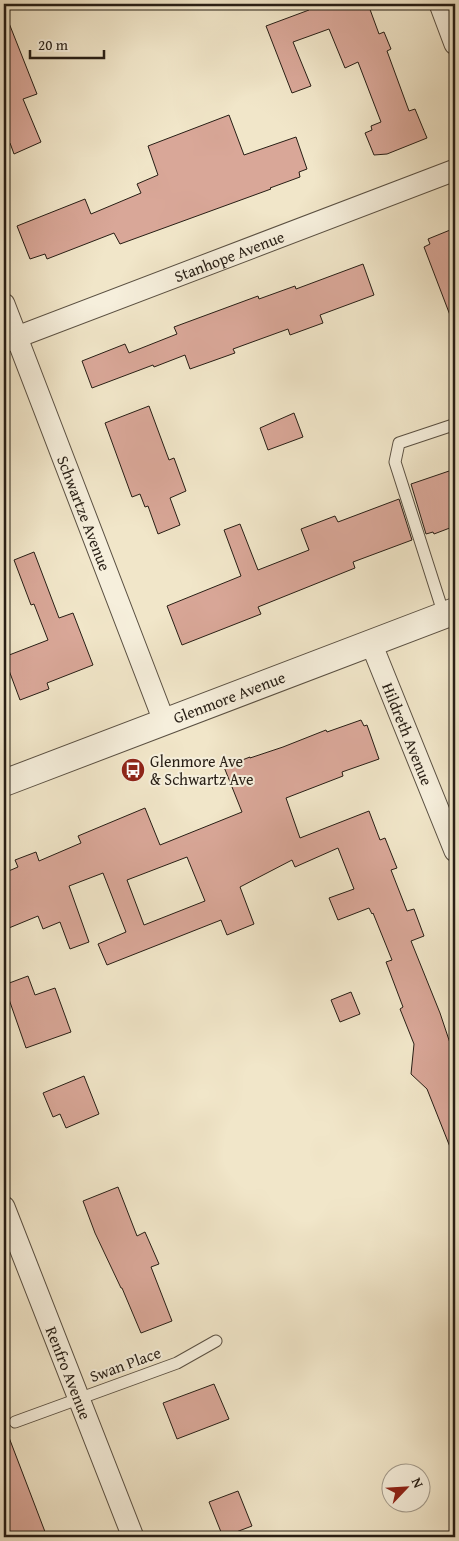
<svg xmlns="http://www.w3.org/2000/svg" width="459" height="1541" font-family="'Gentium Book Plus',serif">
<rect width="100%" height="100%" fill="#f1e6c9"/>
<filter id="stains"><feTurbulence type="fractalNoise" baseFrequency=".004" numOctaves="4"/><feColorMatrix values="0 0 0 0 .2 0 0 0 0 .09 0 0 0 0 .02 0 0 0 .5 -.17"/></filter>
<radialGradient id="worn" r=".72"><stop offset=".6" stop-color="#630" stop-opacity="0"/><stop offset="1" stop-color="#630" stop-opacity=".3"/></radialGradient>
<path fill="#d9a798" stroke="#271e15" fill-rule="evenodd" d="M 307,4 L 368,4 L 379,34 L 384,32 L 391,49 L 387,51 L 409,111 L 415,109 L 427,138 L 387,154 L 374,155 L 365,133 L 372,130 L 371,126 L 381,122 L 358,62 L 345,68 L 329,29 L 293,42 L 311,86 L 292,93 L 266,26 L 309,10 Z
M 4,13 L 5,13 L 37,94 L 23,99 L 41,142 L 14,154 L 10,143 L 4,145 Z
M 229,115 L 244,155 L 296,137 L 307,169 L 299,172 L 300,177 L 270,188 L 271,189 L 120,244 L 114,233 L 47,259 L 45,254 L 30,259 L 17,226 L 85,199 L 91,214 L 141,193 L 137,184 L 158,175 L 148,146 Z
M 455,228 L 455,323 L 453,323 L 424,247 L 430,244 L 428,239 Z
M 363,264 L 374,295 L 320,315 L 323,323 L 290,335 L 288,329 L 233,349 L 235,353 L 190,369 L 185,355 L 154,367 L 153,365 L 92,388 L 82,361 L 125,344 L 129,353 L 177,334 L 174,327 L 258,296 L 259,299 L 295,286 L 296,289 Z
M 149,406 L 169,460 L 174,458 L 186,491 L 170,498 L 180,525 L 158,534 L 148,506 L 145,507 L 140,494 L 132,497 L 105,423 Z
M 294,413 L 303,437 L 268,450 L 260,428 Z
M 455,469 L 455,526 L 434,534 L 433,532 L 426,534 L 411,484 Z
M 399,499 L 412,540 L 353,562 L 355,568 L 258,607 L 261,614 L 182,645 L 167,606 L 241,576 L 224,530 L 240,524 L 258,570 L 309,550 L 301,529 L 335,516 L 338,522 Z
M 34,552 L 59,618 L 73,613 L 93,665 L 47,683 L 49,689 L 20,700 L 4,657 L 48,640 L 34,604 L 31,605 L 14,560 Z
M 361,720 L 364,726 L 367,725 L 379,759 L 342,772 L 343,776 L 286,798 L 300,838 L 369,811 L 380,840 L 385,838 L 397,868 L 391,870 L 407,911 L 414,909 L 424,936 L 411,941 L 440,1013 L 455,1058 L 455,1157 L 454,1157 L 427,1089 L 411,1074 L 414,1044 L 400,1009 L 403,1007 L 386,962 L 392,960 L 373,913 L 372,914 L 369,908 L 338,920 L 329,898 L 354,889 L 338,848 L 295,867 L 292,860 L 240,887 L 254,924 L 227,935 L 221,920 L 107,965 L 98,944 L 126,932 L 103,873 L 69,886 L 89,942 L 70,949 L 60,922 L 43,929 L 38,916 L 4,930 L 4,873 L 18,867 L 15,860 L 36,852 L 39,861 L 81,843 L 78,836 L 145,808 L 160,845 L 242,812 L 224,767 L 250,757 L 250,758 L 283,747 L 326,730 L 327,732 ZM 187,857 L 205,901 L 144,925 L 127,880 Z
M 28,976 L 35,995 L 55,988 L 71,1032 L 26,1048 L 4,985 Z
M 351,992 L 360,1014 L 340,1022 L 331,1000 Z
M 84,1076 L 99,1114 L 66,1128 L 60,1114 L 53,1117 L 43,1093 Z
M 118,1187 L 137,1236 L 145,1232 L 159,1264 L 151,1267 L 172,1321 L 141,1333 L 122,1288 L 121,1288 L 95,1233 L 83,1201 Z
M 214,1384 L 229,1419 L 177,1439 L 163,1403 Z
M 4,1427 L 5,1427 L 47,1537 L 4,1537 Z
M 238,1491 L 252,1526 L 223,1537 L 209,1502 Z"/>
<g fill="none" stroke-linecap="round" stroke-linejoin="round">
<g stroke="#5a5042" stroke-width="13">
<path id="service" d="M 444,615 L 395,462 L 399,443 L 453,425
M 15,1422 L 177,1363 L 216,1341"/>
</g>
<g stroke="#5a5042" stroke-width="23">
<g id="minor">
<path d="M 440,4 L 455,44"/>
<path id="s1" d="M 4,304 L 164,721"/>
<path id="s2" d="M 4,342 L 455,170"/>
<path id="s3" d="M 371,643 L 455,851"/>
<path id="s4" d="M 4,1207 L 133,1537"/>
</g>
</g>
<g stroke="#5a5042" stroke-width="28">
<g id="tertiary">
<path id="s5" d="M 4,783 L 455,611"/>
</g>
</g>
<use href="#service" stroke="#f6efdc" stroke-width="11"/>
<use href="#minor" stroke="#f6efdc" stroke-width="21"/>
<use href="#tertiary" stroke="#f6efdc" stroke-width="26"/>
</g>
<defs>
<g id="bus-disc" transform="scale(1.25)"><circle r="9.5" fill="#8f2418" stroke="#f6efdc"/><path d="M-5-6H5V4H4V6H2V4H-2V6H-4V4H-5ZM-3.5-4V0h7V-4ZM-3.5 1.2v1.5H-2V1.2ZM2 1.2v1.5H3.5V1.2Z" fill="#fff"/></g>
</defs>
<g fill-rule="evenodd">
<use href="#bus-disc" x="133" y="770"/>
</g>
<g text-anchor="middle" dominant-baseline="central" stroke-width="4" stroke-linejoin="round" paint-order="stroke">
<g font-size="16" fill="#271e15" stroke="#f6efdc">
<text stroke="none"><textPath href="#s2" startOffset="241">Stanhope Avenue</textPath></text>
<text stroke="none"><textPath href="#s1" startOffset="224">Schwartze Avenue</textPath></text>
<text stroke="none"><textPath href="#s5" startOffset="241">Glenmore Avenue</textPath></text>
<text stroke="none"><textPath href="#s3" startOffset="98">Hildreth Avenue</textPath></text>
<text transform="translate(125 1364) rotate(-20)">Swan Place</text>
<text stroke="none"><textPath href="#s4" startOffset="178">Renfro Avenue</textPath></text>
</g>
<g font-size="16" fill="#271e15" stroke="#f6efdc" text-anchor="start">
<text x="150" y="761">Glenmore Ave<tspan x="150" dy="18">&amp; Schwartz Ave</tspan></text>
</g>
</g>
<rect width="459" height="1541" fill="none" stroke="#f1e6c9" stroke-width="20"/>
<rect x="5" y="5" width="449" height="1531" fill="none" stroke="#271e15" stroke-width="2.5"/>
<rect x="10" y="10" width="439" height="1521" fill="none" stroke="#271e15"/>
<g transform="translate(406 1488) rotate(65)"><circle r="24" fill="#f6efdc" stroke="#a39b8c"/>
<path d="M0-4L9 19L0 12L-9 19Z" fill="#8f2418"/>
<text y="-8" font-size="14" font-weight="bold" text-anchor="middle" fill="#271e15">N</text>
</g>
<path d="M30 50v8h74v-8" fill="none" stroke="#271e15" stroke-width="2.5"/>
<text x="38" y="50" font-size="15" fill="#271e15" stroke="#f6efdc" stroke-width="4" paint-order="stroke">20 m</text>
<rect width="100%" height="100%" filter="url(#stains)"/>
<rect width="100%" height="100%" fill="url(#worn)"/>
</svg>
